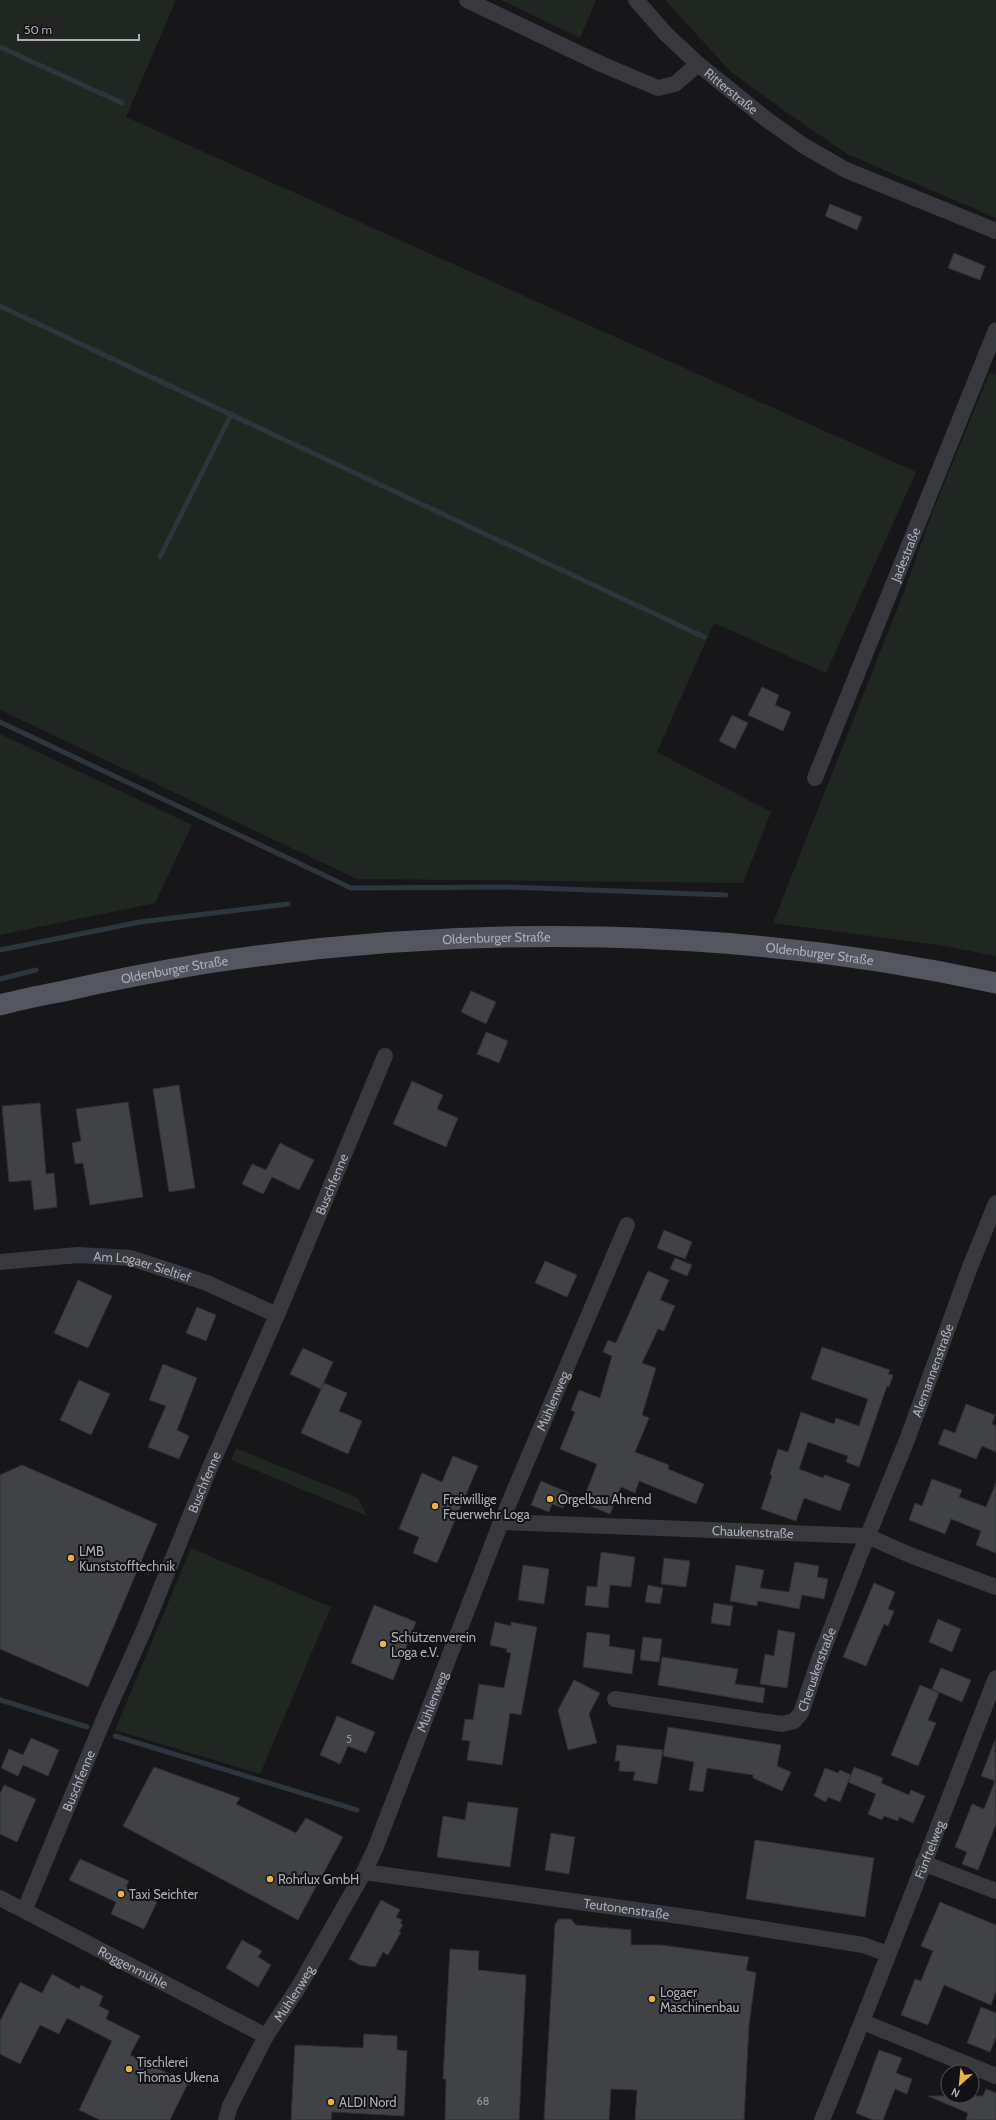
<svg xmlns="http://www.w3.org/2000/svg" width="996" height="2120" font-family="Cabin,sans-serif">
<rect width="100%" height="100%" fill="#171719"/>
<path fill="#1f2720" d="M 0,0 L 176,0 L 126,117 L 916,472 L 826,673 L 714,623 L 657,752 L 771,812 L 743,883 L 357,879 L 0,710 Z
M 501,0 L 596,0 L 580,38 Z
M 665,0 L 996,0 L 996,218 L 847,154 L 789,114 L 731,72 Z
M 990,372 L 996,375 L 996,956 L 938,945 L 773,923 L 905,589 L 932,513 Z
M 0,734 L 192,825 L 155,903 L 0,935 Z
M 236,1448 L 358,1498 L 367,1516 L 231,1460 Z
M 191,1548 L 331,1607 L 260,1774 L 115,1730 Z"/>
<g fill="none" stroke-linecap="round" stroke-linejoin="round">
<path stroke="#2d363d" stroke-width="5" d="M 0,47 L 122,103
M 0,306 L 704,637
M 160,557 L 231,415
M 0,722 L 351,888 L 506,887 L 726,895
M 0,950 L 140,922 L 288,904
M 0,979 L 36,970
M 0,1700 L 87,1727
M 115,1736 L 357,1810"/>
</g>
<path fill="#414246" stroke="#313135" d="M 830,204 L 862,217 L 857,230 L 825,216 Z
M 954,253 L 985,266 L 980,280 L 948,268 Z
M 762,687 L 779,695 L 775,705 L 791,712 L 783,731 L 748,715 Z
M 732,715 L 748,723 L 735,749 L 719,741 Z
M 471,991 L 496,1002 L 486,1024 L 461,1012 Z
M 486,1032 L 508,1041 L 499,1063 L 477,1054 Z
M 412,1081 L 443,1095 L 437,1109 L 458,1118 L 446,1147 L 393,1124 Z
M 179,1085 L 195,1188 L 169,1192 L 153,1089 Z
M 128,1102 L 143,1197 L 90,1205 L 83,1163 L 75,1164 L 72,1143 L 81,1141 L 76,1109 Z
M 40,1103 L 46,1174 L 54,1173 L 57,1207 L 34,1210 L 31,1180 L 9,1182 L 2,1106 Z
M 280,1143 L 314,1160 L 299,1190 L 272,1177 L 263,1194 L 242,1184 L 252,1164 L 266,1170 Z
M 664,1230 L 692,1242 L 685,1259 L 657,1248 Z
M 675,1258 L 692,1265 L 687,1276 L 670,1269 Z
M 545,1261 L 577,1275 L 567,1297 L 535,1283 Z
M 648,1271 L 669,1280 L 660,1300 L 675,1306 L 664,1331 L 658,1329 L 642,1363 L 656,1368 L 642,1415 L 649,1418 L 635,1452 L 669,1465 L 668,1469 L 704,1484 L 696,1504 L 639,1481 L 635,1493 L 621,1487 L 610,1514 L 582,1503 L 597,1464 L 560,1449 L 575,1412 L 571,1410 L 579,1390 L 600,1398 L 612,1356 L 603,1352 L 608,1340 L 616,1343 Z
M 78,1280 L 112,1296 L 88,1348 L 54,1333 Z
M 197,1307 L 216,1315 L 206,1341 L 186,1333 Z
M 822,1347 L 890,1370 L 888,1374 L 893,1375 L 889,1387 L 887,1386 L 859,1467 L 846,1462 L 848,1456 L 808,1442 L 799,1469 L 823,1478 L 825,1475 L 850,1484 L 840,1511 L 804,1498 L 796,1521 L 761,1509 L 772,1476 L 770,1474 L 778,1449 L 788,1452 L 801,1412 L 834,1424 L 836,1418 L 859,1426 L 868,1399 L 811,1379 Z
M 303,1348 L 333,1362 L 321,1389 L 290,1374 Z
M 163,1364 L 197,1378 L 177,1430 L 189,1436 L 179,1459 L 148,1447 L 166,1406 L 149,1400 Z
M 79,1380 L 110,1394 L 91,1435 L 60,1420 Z
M 324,1383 L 347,1393 L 339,1411 L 362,1421 L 348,1454 L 301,1433 Z
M 966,1404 L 995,1415 L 992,1424 L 996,1426 L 996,1452 L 982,1446 L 976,1459 L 938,1444 L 944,1429 L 955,1433 Z
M 453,1456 L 478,1466 L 437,1563 L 413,1553 L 419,1537 L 399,1529 L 422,1473 L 442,1482 Z
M 22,1465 L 157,1524 L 88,1687 L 0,1649 L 0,1475 Z
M 932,1479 L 962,1490 L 959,1497 L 986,1507 L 996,1483 L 996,1553 L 976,1545 L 981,1531 L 951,1519 L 945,1534 L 909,1520 L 915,1503 L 922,1506 Z
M 541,1481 L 569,1493 L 563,1508 L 552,1504 L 549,1512 L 531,1505 Z
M 601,1552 L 635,1557 L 631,1587 L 610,1585 L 608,1608 L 585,1605 L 587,1586 L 597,1587 Z
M 664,1558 L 690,1561 L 686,1587 L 661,1584 Z
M 795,1562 L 819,1566 L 817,1577 L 828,1579 L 824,1599 L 802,1595 L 799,1609 L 758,1601 L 757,1606 L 730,1601 L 736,1565 L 764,1570 L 760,1588 L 789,1592 Z
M 523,1565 L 549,1569 L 544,1604 L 518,1600 Z
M 874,1583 L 895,1592 L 888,1609 L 894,1611 L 888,1626 L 884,1624 L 866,1666 L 843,1657 Z
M 648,1585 L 663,1588 L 660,1604 L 645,1602 Z
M 714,1603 L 733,1606 L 730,1626 L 711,1623 Z
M 374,1605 L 416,1622 L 393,1680 L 351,1663 Z
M 938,1619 L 961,1629 L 952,1652 L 929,1642 Z
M 495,1622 L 511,1626 L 511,1622 L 537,1627 L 521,1715 L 510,1713 L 502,1765 L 467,1760 L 470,1741 L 462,1740 L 465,1719 L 473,1720 L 479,1684 L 504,1688 L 511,1653 L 506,1652 L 507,1649 L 490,1645 Z
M 778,1630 L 795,1633 L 787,1688 L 760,1684 L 765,1654 L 774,1656 Z
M 587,1632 L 610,1635 L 609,1646 L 635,1650 L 632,1674 L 583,1667 Z
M 643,1637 L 662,1639 L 659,1662 L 640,1660 Z
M 662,1657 L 738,1669 L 735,1684 L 765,1688 L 763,1703 L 658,1685 Z
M 941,1668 L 971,1680 L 962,1702 L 932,1689 Z
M 574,1680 L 600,1693 L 589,1714 L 597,1743 L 568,1750 L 558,1710 Z
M 920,1685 L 939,1693 L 928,1720 L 936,1723 L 918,1766 L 891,1755 Z
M 337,1716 L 375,1732 L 366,1753 L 348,1746 L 340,1764 L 320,1755 Z
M 668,1727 L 781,1745 L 777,1766 L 791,1772 L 782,1791 L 753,1778 L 753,1775 L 707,1768 L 703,1792 L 689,1790 L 694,1762 L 663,1756 Z
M 31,1738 L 59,1750 L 48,1776 L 23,1765 L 18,1776 L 1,1768 L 9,1749 L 23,1755 Z
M 995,1740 L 996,1824 L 978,1870 L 962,1864 L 967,1852 L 955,1847 L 972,1804 L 984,1809 L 995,1781 L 981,1776 Z
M 617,1745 L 663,1750 L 657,1784 L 633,1780 L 635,1772 L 619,1771 L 620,1761 L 615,1761 Z
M 154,1767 L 240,1798 L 236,1804 L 296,1833 L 306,1818 L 343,1837 L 298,1920 L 123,1826 Z
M 854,1767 L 883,1778 L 881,1783 L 909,1795 L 911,1790 L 925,1796 L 913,1823 L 899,1817 L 898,1821 L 884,1816 L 882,1820 L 868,1814 L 876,1794 L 848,1782 Z
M 825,1768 L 838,1773 L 840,1770 L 851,1775 L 840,1802 L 828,1797 L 826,1802 L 814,1796 Z
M 4,1785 L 36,1799 L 17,1842 L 0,1834 L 0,1794 Z
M 468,1802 L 518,1808 L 510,1867 L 437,1857 L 443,1816 L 465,1820 Z
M 551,1833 L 575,1837 L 569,1874 L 545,1870 Z
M 755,1840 L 874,1858 L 865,1917 L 746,1899 Z
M 80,1859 L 129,1881 L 126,1887 L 157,1902 L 144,1929 L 111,1914 L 116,1902 L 69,1880 Z
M 381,1900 L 400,1910 L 396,1917 L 402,1920 L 400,1923 L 403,1925 L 399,1931 L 401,1932 L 388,1955 L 383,1952 L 375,1967 L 360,1965 L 349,1959 Z
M 940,1902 L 996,1925 L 996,1991 L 991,2005 L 944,1985 L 928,2025 L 901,2015 L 915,1979 L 921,1981 L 933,1951 L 921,1946 Z
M 559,1919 L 571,1919 L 576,1925 L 631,1930 L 631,1945 L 661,1945 L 749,1957 L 746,1970 L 756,1973 L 749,2025 L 744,2120 L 635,2120 L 637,2090 L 611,2089 L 609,2120 L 544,2120 L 555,1924 Z
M 242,1940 L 262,1951 L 258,1957 L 271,1965 L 258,1987 L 226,1968 Z
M 450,1949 L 479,1951 L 478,1970 L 526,1975 L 519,2120 L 445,2120 L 446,2079 L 443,2079 Z
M 52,1974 L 79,1989 L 81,1985 L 103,1996 L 99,2006 L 109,2011 L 106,2019 L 140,2036 L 130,2055 L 188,2083 L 170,2120 L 100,2120 L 79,2110 L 112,2041 L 67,2018 L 59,2034 L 40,2025 L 20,2064 L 0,2054 L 0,2021 L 20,1982 L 42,1993 Z
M 981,2007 L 996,2013 L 996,2037 L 990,2052 L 967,2043 Z
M 364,2034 L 397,2036 L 397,2050 L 407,2051 L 404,2116 L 332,2112 L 331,2120 L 291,2120 L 295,2045 L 363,2048 Z
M 879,2050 L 902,2058 L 896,2073 L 912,2079 L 907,2094 L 895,2089 L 883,2120 L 873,2120 L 856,2113 Z
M 986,2089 L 996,2093 L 996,2120 L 966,2120 L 968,2113 L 928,2096 L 983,2096 Z"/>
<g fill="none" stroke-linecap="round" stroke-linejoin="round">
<g stroke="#38393e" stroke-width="16">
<path d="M 467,0 L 601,64 L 658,88 L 675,84 L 698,64"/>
<path id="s1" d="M 636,0 L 666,34 L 698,64 L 766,119 L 804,146 L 846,170 L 996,231"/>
<path id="s2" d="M 815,778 L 996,330"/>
<path id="s3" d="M 0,1262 L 78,1255 L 131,1258 L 207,1283 L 277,1315"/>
<path id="s4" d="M 501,1522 L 867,1536 L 910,1555 L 996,1587"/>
<path id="s5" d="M 615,1699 L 782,1724 L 794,1721 L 801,1713 L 819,1660 L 859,1557 L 907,1440 L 970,1267 L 996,1203"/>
<path d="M 923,1863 L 996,1891"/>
<path id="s6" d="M 364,1872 L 694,1918 L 863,1945 L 888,1954"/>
<path id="s7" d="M 0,1898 L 266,2036"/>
<path id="s8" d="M 25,1909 L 106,1714 L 143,1632 L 208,1472 L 277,1315 L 385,1056"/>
<path d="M 863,2022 L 996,2076"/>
<path id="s9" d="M 226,2120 L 230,2106 L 266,2036 L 298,1988 L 364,1872 L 375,1849 L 501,1522 L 627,1225"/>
<path id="s10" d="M 822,2120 C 883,1974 938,1825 996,1678"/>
</g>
<path stroke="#54565d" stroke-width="21" id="s11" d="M 0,1005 C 21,999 43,995 64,991 C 112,980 159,971 208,963 C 468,923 738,927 996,983"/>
</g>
<g fill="#ecb33c" stroke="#121214" stroke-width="1.5">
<circle cx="550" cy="1499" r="4"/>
<circle cx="435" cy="1506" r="4"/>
<circle cx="71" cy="1558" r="4"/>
<circle cx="383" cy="1644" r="4"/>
<circle cx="270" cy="1879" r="4"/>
<circle cx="121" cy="1894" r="4"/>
<circle cx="652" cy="1999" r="4"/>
<circle cx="129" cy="2069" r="4"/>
<circle cx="331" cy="2102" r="4"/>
</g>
<g text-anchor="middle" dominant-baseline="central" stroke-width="4" stroke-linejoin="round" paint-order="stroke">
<g font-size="11" fill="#90939c">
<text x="349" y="1739">5</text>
<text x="483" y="2101">68</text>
</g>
<g font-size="13" fill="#aaaeb8" stroke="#121214">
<text stroke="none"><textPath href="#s1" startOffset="132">Ritterstraße</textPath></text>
<text stroke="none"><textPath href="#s2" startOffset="241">Jadestraße</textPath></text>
<text stroke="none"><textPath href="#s11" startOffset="502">Oldenburger Straße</textPath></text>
<text stroke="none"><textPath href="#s11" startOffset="826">Oldenburger Straße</textPath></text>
<text stroke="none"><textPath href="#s11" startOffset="178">Oldenburger Straße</textPath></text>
<text stroke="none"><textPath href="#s8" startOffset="787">Buschfenne</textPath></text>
<text stroke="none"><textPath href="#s3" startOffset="144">Am Logaer Sieltief</textPath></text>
<text stroke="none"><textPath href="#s5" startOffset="559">Alemannenstraße</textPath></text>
<text stroke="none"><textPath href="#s9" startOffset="792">Mühlenweg</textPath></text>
<text stroke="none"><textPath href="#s8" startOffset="463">Buschfenne</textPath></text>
<text stroke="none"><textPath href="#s4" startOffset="252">Chaukenstraße</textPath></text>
<text stroke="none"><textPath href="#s5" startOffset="238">Cheruskerstraße</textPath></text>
<text stroke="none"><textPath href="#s9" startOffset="468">Mühlenweg</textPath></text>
<text stroke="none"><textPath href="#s8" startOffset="139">Buschfenne</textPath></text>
<text stroke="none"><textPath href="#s10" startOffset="291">Fünftelweg</textPath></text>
<text stroke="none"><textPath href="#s6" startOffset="265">Teutonenstraße</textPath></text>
<text stroke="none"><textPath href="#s7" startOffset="150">Roggenmühle</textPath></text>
<text stroke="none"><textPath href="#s9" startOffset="144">Mühlenweg</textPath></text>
</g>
<g font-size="13" fill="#aaaeb8" stroke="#121214" text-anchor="start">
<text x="443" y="1499">Freiwillige<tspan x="443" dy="15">Feuerwehr Loga</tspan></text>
<text x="558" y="1499">Orgelbau Ahrend</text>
<text x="79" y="1551">LMB<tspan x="79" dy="15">Kunststofftechnik</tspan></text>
<text x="391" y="1637">Schützenverein<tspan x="391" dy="15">Loga e.V.</tspan></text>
<text x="278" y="1879">Rohrlux GmbH</text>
<text x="129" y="1894">Taxi Seichter</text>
<text x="660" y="1992">Logaer<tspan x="660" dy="15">Maschinenbau</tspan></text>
<text x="137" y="2062">Tischlerei<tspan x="137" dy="15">Thomas Ukena</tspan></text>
<text x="339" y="2102">ALDI Nord</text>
</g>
</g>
<g transform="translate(960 2084) rotate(207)"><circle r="19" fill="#121214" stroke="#4f5056"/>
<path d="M0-3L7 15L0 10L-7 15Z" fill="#ecb33c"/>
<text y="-6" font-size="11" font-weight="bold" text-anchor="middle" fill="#aaaeb8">N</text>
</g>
<path d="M18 34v6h121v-6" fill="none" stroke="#aaaeb8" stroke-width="2"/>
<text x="24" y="34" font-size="12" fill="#aaaeb8" stroke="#121214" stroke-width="3" paint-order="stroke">50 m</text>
</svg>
